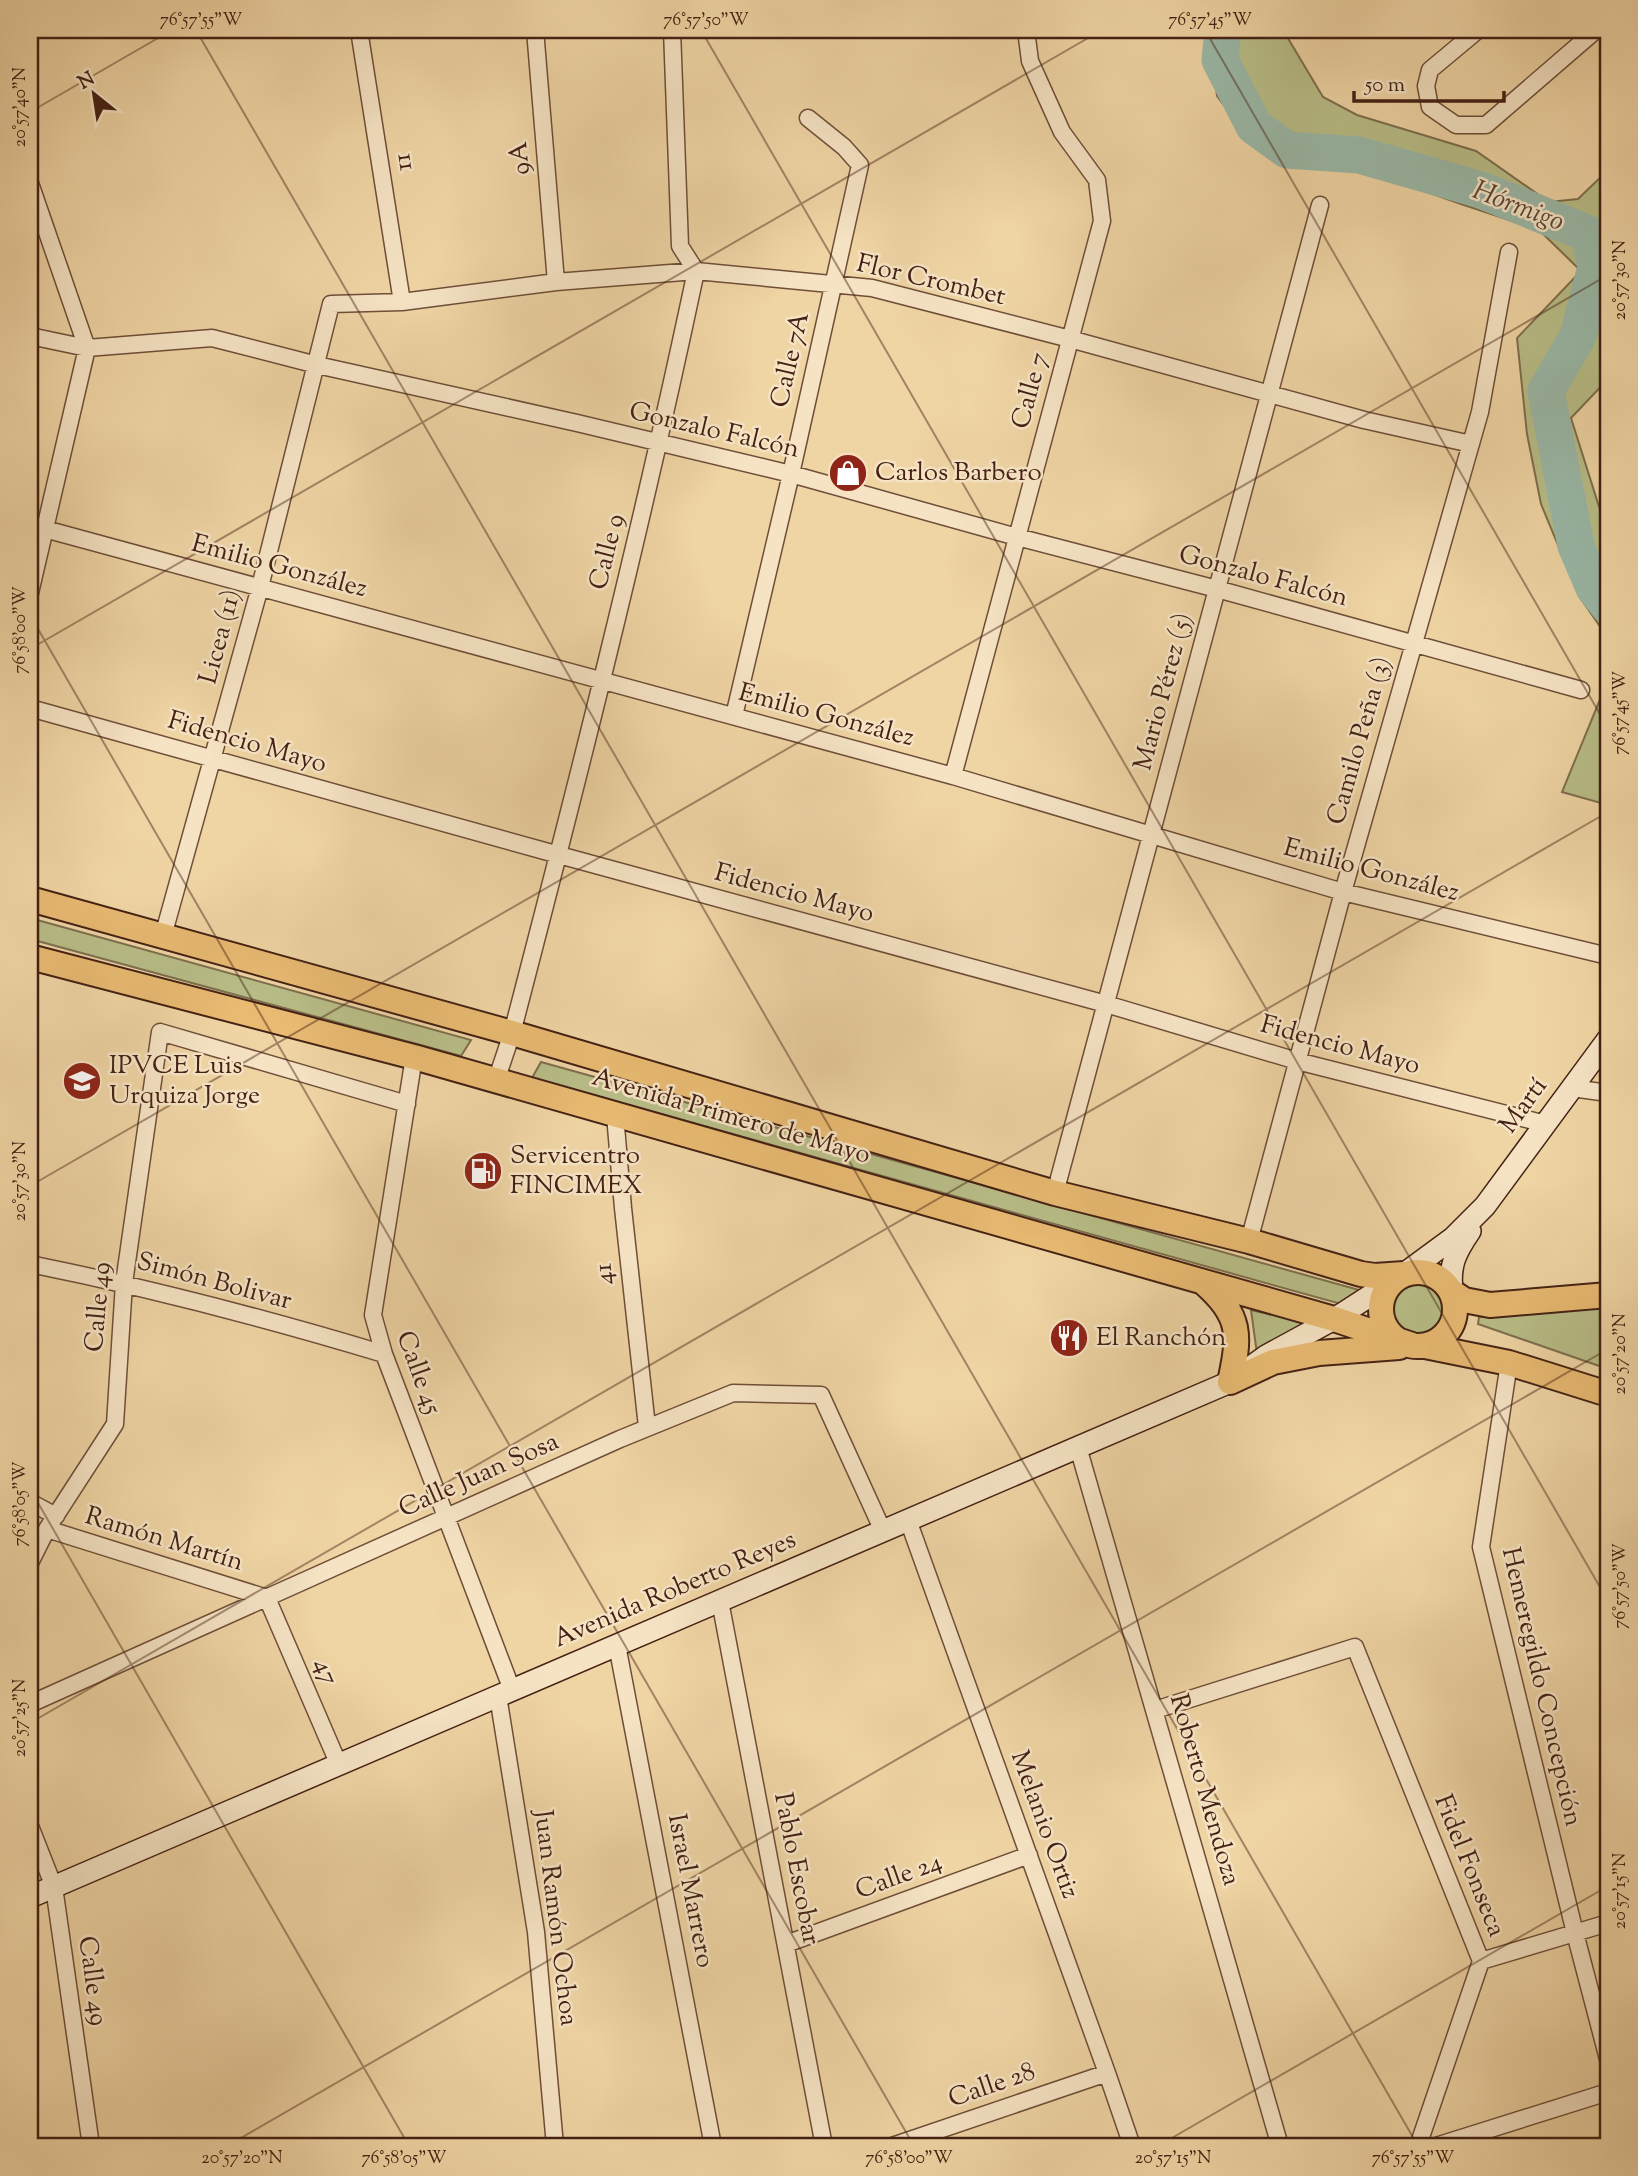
<svg xmlns="http://www.w3.org/2000/svg" width="1638" height="2176" font-family="'Sorts Mill Goudy',serif">
<rect width="100%" height="100%" fill="#efd4a4"/>
<filter id="stains"><feTurbulence type="fractalNoise" baseFrequency=".00286" numOctaves="4"/><feColorMatrix values="0 0 0 0 .2 0 0 0 0 .09 0 0 0 0 .02 0 0 0 .5 -.17"/></filter>
<radialGradient id="worn" r=".72"><stop offset=".6" stop-color="#630" stop-opacity="0"/><stop offset="1" stop-color="#630" stop-opacity=".3"/></radialGradient>
<path fill="#b8bd87" stroke="#7e6f4e" stroke-width="2" d="M 1210,30 L 1283,30 L 1323,97 L 1357,115 L 1476,151 L 1549,202 L 1578,199 L 1608,170 L 1608,379 L 1571,418 L 1608,535 L 1608,638 L 1579,596 L 1541,504 L 1527,434 L 1517,338 L 1581,271 L 1539,230 L 1461,204 L 1376,174 L 1286,158 L 1256,149 L 1217,96 Z
M 1608,680 L 1608,805 L 1562,792 Z
M 30,918 L 471,1040 L 461,1056 L 30,939 Z
M 541,1062 L 1359,1290 L 1341,1304 L 532,1078 Z
M 1410,1279 C 1454,1278 1464,1326 1424,1342 L 1390,1329 C 1378,1300 1387,1295 1410,1279 Z
M 1608,1307 L 1608,1369 L 1478,1324 L 1479,1317 Z
M 1251,1310 L 1308,1323 L 1257,1354 Z"/>
<g fill="none" stroke-linecap="round" stroke-linejoin="round">
<path stroke="#9ab8a7" stroke-width="37" d="M 1223,30 L 1220,60 L 1254,126 L 1287,150 L 1359,155 L 1481,190 L 1589,234 L 1596,267 L 1578,336 L 1546,391 L 1576,546 L 1594,588 L 1608,605"/>
<g stroke="#6f4e38" stroke-width="19">
<path id="minor" d="M 359,30 L 402,302
M 535,30 L 556,282
M 1478,30 L 1430,70 L 1426,86 L 1430,107 L 1456,125 L 1486,125 L 1596,30
M 30,183 L 87,348 L 30,593
M 30,336 L 87,348 L 212,338 L 317,365 L 577,423 L 791,474 L 1017,537 L 1217,589 L 1581,690
M 30,525 L 953,776 L 1343,892 L 1608,956
M 30,708 L 559,855 L 1106,1004 L 1297,1061 L 1546,1124
M 734,716 L 791,474 L 860,165 L 844,147 L 808,118
M 953,776 L 1102,221 L 1097,180 L 1062,132 L 1030,61 L 1026,30
M 163,936 L 260,587 L 331,304 L 402,302 L 556,282 L 696,271 L 872,288 L 1070,339 L 1364,420 L 1471,444
M 414,1057 L 373,1315 L 384,1354 L 512,1690
M 496,1081 L 512,1033 C 578,780 642,527 696,271 L 680,246 L 672,30
M 1572,1088 L 1608,1093
M 615,1115 L 623,1208 L 647,1427
M 1055,1193 L 1320,205
M 1249,1241 L 1343,892 L 1480,412 L 1509,252
M 30,1264 C 149,1288 268,1319 384,1354
M 1509,1363 L 1481,1547 L 1575,1933 L 1608,2059
M 1078,1447 L 1280,2146
M 30,1502 L 56,1516
M 908,1520 L 1107,2073 L 1132,2146
M 47,1529 L 267,1598 L 339,1765
M 30,1563 L 47,1529 L 115,1424 L 124,1283 L 160,1032 L 407,1104
M 720,1601 L 824,2146
M 617,1645 L 713,2146
M 498,1696 L 536,1932 L 555,2146
M 30,1704 L 620,1439 L 733,1393 L 821,1395 L 883,1531
M 1155,1710 L 1355,1647 L 1481,1961 L 1418,2146
M 30,1826 L 54,1887 L 91,2146
M 786,1944 L 1029,1855
M 1481,1961 L 1608,1923
M 892,2146 L 1107,2073
M 1436,2146 L 1608,2092"/>
</g>
<g stroke="#442114" stroke-width="24">
<path id="secondary" d="M 1452,1292 C 1449,1265 1455,1253 1470,1231
M 30,1897 L 1230,1382 L 1266,1356 L 1334,1319 L 1404,1274 L 1453,1238 L 1485,1206 L 1608,1039"/>
</g>
<g stroke="#442114" stroke-width="28">
<path id="primary" d="M 30,899 L 512,1033 L 1055,1193 L 1249,1241 L 1361,1274 L 1375,1276 L 1404,1274
M 30,957 L 414,1057 L 1334,1319 L 1412,1345
M1381 1309a37 37 0 1 1 74 0a37 37 0 1 1-74 0Z
M 1204,1283 C 1242,1316 1240,1336 1230,1382
M 1452,1292 L 1464,1300 L 1490,1305 L 1608,1295
M 1425,1346 L 1509,1363 L 1608,1394
M 1230,1382 L 1273,1362 L 1319,1353 L 1399,1347"/>
</g>
<use href="#minor" stroke="#f5e3c4" stroke-width="16"/>
<use href="#secondary" stroke="#f5e3c4" stroke-width="21"/>
<use href="#primary" stroke="#e8ba72" stroke-width="24"/>
</g>
<path fill="none" stroke="#442114" stroke-width="2" stroke-opacity="0.45" d="M 196,30 L 1418,2146M 701,30 L 1608,1601M 1205,30 L 1608,728M 30,112 L 172,30M 30,615 L 914,2146M 30,649 L 1102,30M 30,1186 L 1608,275M 30,1489 L 409,2146M 30,1723 L 1608,812M 227,2146 L 1608,1349M 1158,2146 L 1608,1886"/>
<defs>
<g id="shop-disc" transform="scale(2.0125)"><circle r="9.5" fill="#8f2418" stroke="#f5e3c4"/><path d="M-5-2.5h2.3a2.7 3.5 0 0 1 5.4 0H5L5.5 6h-11ZM-1.5-2.5h3a1.5 2.3 0 0 0-3 0Z" fill="#fff"/></g>
<g id="school-disc" transform="scale(2.0125)"><circle r="9.5" fill="#8f2418" stroke="#f5e3c4"/><path d="M0-5L7-2L0 1L-7-2ZM-4 1L0 2.5L4 1V4Q0 6-4 4Z" fill="#fff"/></g>
<g id="fuel-disc" transform="scale(2.0125)"><circle r="9.5" fill="#8f2418" stroke="#f5e3c4"/><path d="M-5.5-6h7V0h2V4h1.3V-2.5L3-4.5l.8-.8L6-3V5H2.5V1h-1V6h-7ZM-4.2-4.7v3.2H.2V-4.7Z" fill="#fff"/></g>
<g id="restaurant-disc" transform="scale(2.0125)"><circle r="9.5" fill="#8f2418" stroke="#f5e3c4"/><path d="M-5-6h1v4h1v-4h1v4h1v-4h1v5L-1.5 .5V6h-2V.5L-5-1ZM5-6V6H3V1.5H1.5Q1.5-4 5-6Z" fill="#fff"/></g>
</defs>
<g fill-rule="evenodd">
<use href="#shop-disc" x="848" y="473"/>
<use href="#school-disc" x="82" y="1081"/>
<use href="#fuel-disc" x="483" y="1171"/>
<use href="#restaurant-disc" x="1069" y="1338"/>
</g>
<g text-anchor="middle" dominant-baseline="central" stroke-width="5" stroke-linejoin="round" paint-order="stroke">
<g font-size="26" fill="#442114" stroke="#f5e3c4">
<text transform="translate(521 158) rotate(-95)">9A</text>
<text transform="translate(406 162) rotate(81)">11</text>
<text transform="translate(931 281) rotate(13)">Flor Crombet</text>
<text transform="translate(791 360) rotate(-77)">Calle 7A</text>
<text transform="translate(1031 391) rotate(-75)">Calle 7</text>
<text transform="translate(714 431) rotate(13)">Gonzalo Falcón</text>
<text transform="translate(608 552) rotate(-76)">Calle 9</text>
<text transform="translate(279 567) rotate(15)">Emilio González</text>
<text transform="translate(1263 577) rotate(15)">Gonzalo Falcón</text>
<text transform="translate(221 637) rotate(-75)">Licea (11)</text>
<text transform="translate(1164 692) rotate(-75)">Mario Pérez (5)</text>
<text transform="translate(826 716) rotate(15)">Emilio González</text>
<text transform="translate(1360 741) rotate(-74)">Camilo Peña (3)</text>
<text transform="translate(247 743) rotate(16)">Fidencio Mayo</text>
<text transform="translate(1371 871) rotate(15)">Emilio González</text>
<text transform="translate(794 894) rotate(15)">Fidencio Mayo</text>
<text transform="translate(1340 1046) rotate(15)">Fidencio Mayo</text>
<text transform="translate(1524 1106) rotate(-54)">Martí</text>
<text transform="translate(731 1117) rotate(16)">Avenida Primero de Mayo</text>
<text transform="translate(605 1274) rotate(-96)">41</text>
<text transform="translate(214 1282) rotate(15)">Simón Bolivar</text>
<text transform="translate(99 1307) rotate(-85)">Calle 49</text>
<text transform="translate(418 1373) rotate(70)">Calle 45</text>
<text transform="translate(479 1476) rotate(-24)">Calle Juan Sosa</text>
<text transform="translate(164 1540) rotate(17)">Ramón Martín</text>
<text transform="translate(675 1590) rotate(-23)">Avenida Roberto Reyes</text>
<text transform="translate(325 1672) rotate(67)">47</text>
<text transform="translate(1541 1687) rotate(77)">Hemeregildo Concepción</text>
<text transform="translate(1204 1790) rotate(74)">Roberto Mendoza</text>
<text transform="translate(1044 1825) rotate(70)">Melanio Ortiz</text>
<text transform="translate(1469 1866) rotate(68)">Fidel Fonseca</text>
<text transform="translate(796 1869) rotate(79)">Pablo Escobar</text>
<text transform="translate(899 1877) rotate(-20)">Calle 24</text>
<text transform="translate(690 1891) rotate(79)">Israel Marrero</text>
<text transform="translate(555 1918) rotate(83)">Juan Ramón Ochoa</text>
<text transform="translate(92 1981) rotate(82)">Calle 49</text>
<text transform="translate(992 2086) rotate(-19)">Calle 28</text>
</g>
<g font-size="26" fill="#442114" stroke="#f5e3c4" text-anchor="start">
<text x="875" y="473">Carlos Barbero</text>
<text x="109" y="1066">IPVCE Luis<tspan x="109" dy="30">Urquiza Jorge</tspan></text>
<text x="510" y="1156">Servicentro<tspan x="510" dy="30">FINCIMEX</tspan></text>
<text x="1096" y="1338">El Ranchón</text>
</g>
<g font-size="28" font-style="italic" fill="#5a4739" stroke="#f5e3c4">
<text transform="translate(1518 207) rotate(21)">Hórmigo</text>
</g>
</g>
<rect width="1638" height="2176" fill="none" stroke="#efd4a4" stroke-width="77"/>
<g transform="translate(94 94) rotate(330)" stroke="#f5e3c4" stroke-width="5" paint-order="stroke">
<path d="M0-5L12 26L0 18L-12 26Z" fill="#442114"/>
<text y="-10" font-size="19" font-weight="bold" text-anchor="middle" fill="#442114">N</text>
</g>
<path d="M1354 91v10h150v-10" fill="none" stroke="#442114" stroke-width="3.5"/>
<text x="1365" y="91" font-size="21" fill="#442114" stroke="#f5e3c4" stroke-width="5" paint-order="stroke">50 m</text>
<rect x="38" y="38" width="1562" height="2100" fill="none" stroke="#442114" stroke-width="2.5"/>
<g font-size="18" text-anchor="middle" fill="#442114">
<text x="201" y="25">76°57'55"W</text>
<text x="706" y="25">76°57'50"W</text>
<text x="1210" y="25">76°57'45"W</text>
<text transform="translate(19 107) rotate(-90)" y="6">20°57'40"N</text>
<text transform="translate(1619 280) rotate(-90)" y="6">20°57'30"N</text>
<text transform="translate(19 630) rotate(-90)" y="6">76°58'00"W</text>
<text transform="translate(1619 713) rotate(-90)" y="6">76°57'45"W</text>
<text transform="translate(19 1181) rotate(-90)" y="6">20°57'30"N</text>
<text transform="translate(1619 1354) rotate(-90)" y="6">20°57'20"N</text>
<text transform="translate(19 1504) rotate(-90)" y="6">76°58'05"W</text>
<text transform="translate(1619 1586) rotate(-90)" y="6">76°57'50"W</text>
<text transform="translate(19 1718) rotate(-90)" y="6">20°57'25"N</text>
<text transform="translate(1619 1891) rotate(-90)" y="6">20°57'15"N</text>
<text x="242" y="2163">20°57'20"N</text>
<text x="404" y="2163">76°58'05"W</text>
<text x="909" y="2163">76°58'00"W</text>
<text x="1173" y="2163">20°57'15"N</text>
<text x="1413" y="2163">76°57'55"W</text>
</g>
<rect width="100%" height="100%" filter="url(#stains)"/>
<rect width="100%" height="100%" fill="url(#worn)"/>
</svg>
